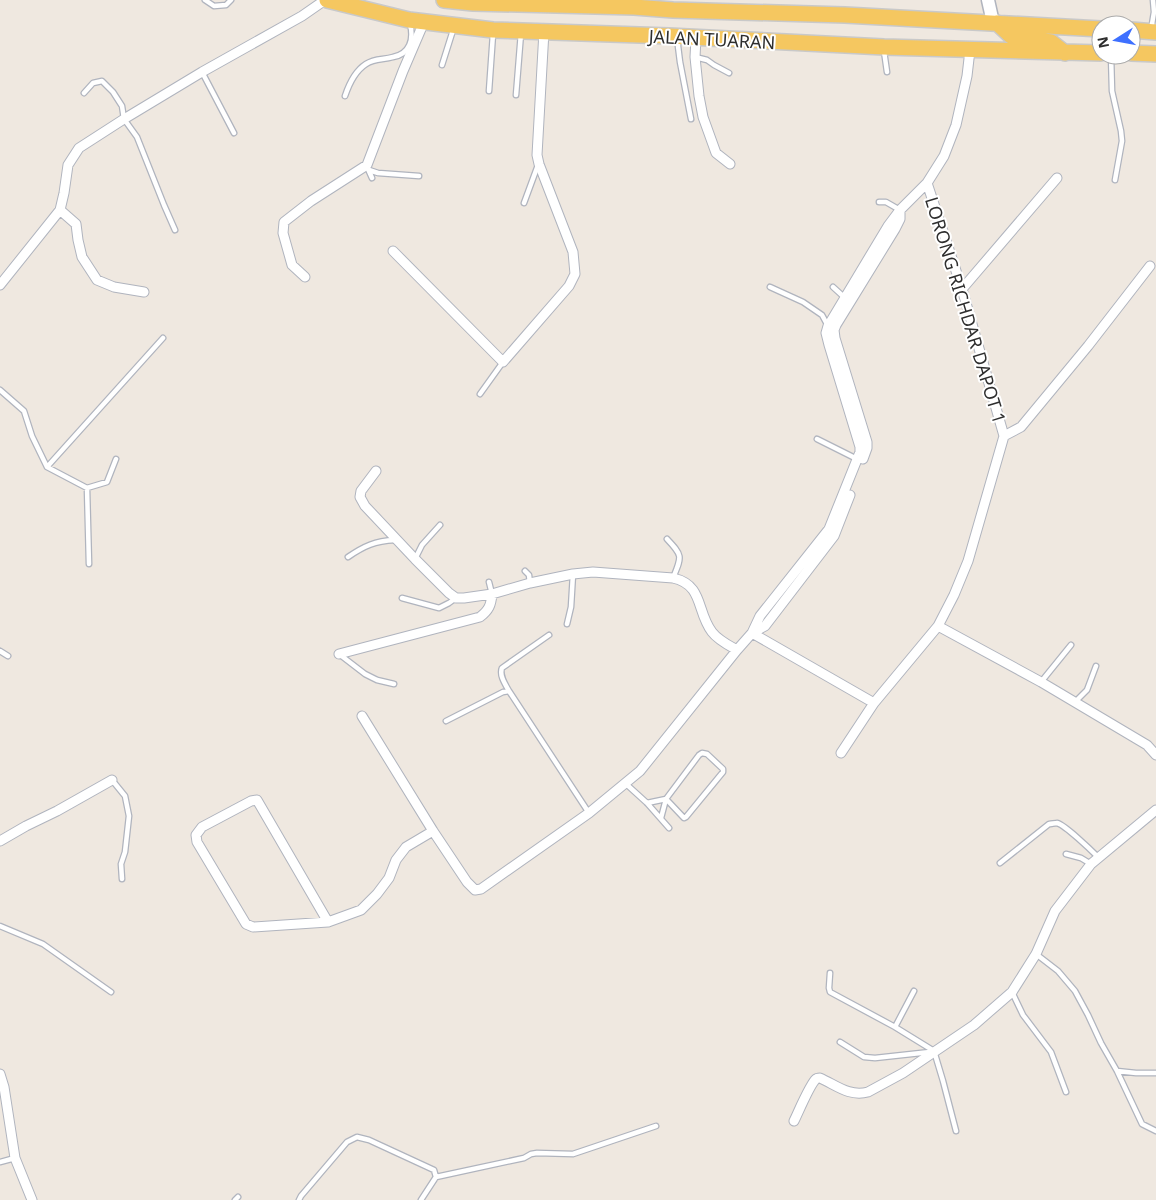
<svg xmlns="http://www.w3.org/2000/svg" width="1156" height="1200" font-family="'Noto Sans',sans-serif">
<rect width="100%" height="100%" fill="#efe8e0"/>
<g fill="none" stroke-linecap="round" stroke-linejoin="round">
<g stroke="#b0b4be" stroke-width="7">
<path id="lane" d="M 205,0 L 214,6 L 226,5 L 231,0
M 1151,30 L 1154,12 L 1153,0
M 677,38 L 680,62 L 691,119
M 884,51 L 887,72
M 1111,55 L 1112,91 L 1121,131 L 1122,141 L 1115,180
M 695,57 L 707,60 L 714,65 L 729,73
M 442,65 L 454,27
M 202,72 L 234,133
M 489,91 L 493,34
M 84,93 L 93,83 L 102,81 L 113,92 L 122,106 L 124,119 L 137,137 L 164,205 L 175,230
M 516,95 L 521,33
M 345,96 C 349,84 355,71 366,64 C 375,58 383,60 393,57 C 410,54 414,39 410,24
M 368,169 L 372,178
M 369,170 L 378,173 L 419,176
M 879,202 L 886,202 L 900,210
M 524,203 L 538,165
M 770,287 L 803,302 L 822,315 L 828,326
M 833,287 L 844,297
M 0,390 L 24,411 L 32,436 L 47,467 L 87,488 L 89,564
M 480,394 L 503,362
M 817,439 L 857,459
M 47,467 L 163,338
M 87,488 L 107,482 L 116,459
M 667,539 C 683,556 682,556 673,578
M 348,557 C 364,546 375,541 395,540
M 415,559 L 422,545 L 440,525
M 525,571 L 529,575 L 530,583
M 489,582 L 492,594
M 402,598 L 439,608 L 449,603 L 456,598
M 567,624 L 571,607 L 573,574
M 0,651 L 8,656
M 339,654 L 365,674 L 377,680 L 394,684
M 1041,682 L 1071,645
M 509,691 C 505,684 499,675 502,668 L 549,635
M 1075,702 L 1087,690 L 1096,666
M 446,721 L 503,692 L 509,691 L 589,813
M 112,780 L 125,796 L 129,816 L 125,852 L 121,864 L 122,879
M 625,783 L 647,803 L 669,828
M 647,803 L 666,799 L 699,755 L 702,753 L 707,754 L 723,769 L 723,772 L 686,817 L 684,818 L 666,799
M 661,818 L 666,799
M 1066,854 L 1081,858 L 1091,864
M 1000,863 L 1049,824 C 1051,824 1055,823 1057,823 C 1065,825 1091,850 1098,857
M 0,926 L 43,944 L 111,992
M 1036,954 L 1058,971 L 1075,991 L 1088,1015 L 1101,1043 L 1117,1071 L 1142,1124 L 1156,1131
M 830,973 L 829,988 L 830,992 L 895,1027 L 934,1051 L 943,1081 L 956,1131
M 1012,992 L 1023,1015 L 1051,1052 L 1066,1092
M 895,1027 L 914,991
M 840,1042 L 864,1057 L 875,1058 L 930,1052
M 1117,1071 L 1136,1073 L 1156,1073
M 0,1162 L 15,1158
M 436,1177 L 524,1158 L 531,1154 L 537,1153 L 573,1154 L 656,1126
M 235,1200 L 238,1197
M 299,1200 L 301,1196 L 347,1142 L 357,1137 L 369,1140 L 434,1170 L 436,1177 L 421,1200"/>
</g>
<g stroke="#b0b4be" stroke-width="11">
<path id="street" d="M 696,38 L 695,57 L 699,96 L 703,117 L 716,153 L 730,164
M 60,210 L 76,224 L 78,240 L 82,257 L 97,280 L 114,287 L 144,292
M 393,251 L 503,362 L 569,286 L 575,274 L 573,252 L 539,164 L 537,155 L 544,31
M 305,277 L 292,265 L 283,233 L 284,222 L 311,201 L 367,165 L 403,71 L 424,22
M 0,285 L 60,210 L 64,193 L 68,165 L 79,148 L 124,119 L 202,72 L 302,16 L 325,0
M 962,289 L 1057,178
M 1004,436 L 1021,427 L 1088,346 L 1150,266
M 863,459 L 867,448 L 867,442 L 835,338 L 834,330 L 836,325 L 895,229 L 900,219 L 900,211
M 376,471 L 361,491 L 360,497 L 365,506 L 415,559 L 449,593 L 456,598 L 464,598 L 492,594 L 530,583 L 573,574 L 593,572 L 673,578 C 704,585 696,611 712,632 C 718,640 728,645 737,650
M 938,626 L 1041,682 L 1147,745 L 1156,755
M 752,633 L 765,626 L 834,536 L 850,495
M 752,633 L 874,703
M 339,654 L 480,617 C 489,610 491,605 492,594
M 362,716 L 433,831 L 467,882 L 475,890 L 481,889 L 589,813 L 640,771 L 737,650 L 752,633 L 760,616 L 829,529 L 860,452 L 860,447 L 829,345 L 826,333 L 828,326 L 888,226 L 900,210 L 927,183 L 944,156 L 956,125 L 967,76 L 970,50
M 841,753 L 874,703 L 938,626 L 954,595 L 968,561 L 1004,436 L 962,289 L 927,183
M 0,841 L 26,826 L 57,811 L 112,780
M 328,922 L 257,800 L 251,801 L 202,827 L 196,835 L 197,842 L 246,924 L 253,927 L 328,922 L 361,910 L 377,894 L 389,878 L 396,860 L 406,847 L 433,831
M 0,1074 L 4,1087 L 15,1158 L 32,1200
M 794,1121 C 798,1113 810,1084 816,1079 C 817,1078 818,1078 820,1078 C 836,1085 849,1097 868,1092 L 903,1073 L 974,1025 L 1012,992 L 1036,954 L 1055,911 L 1091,864 L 1156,810"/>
</g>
<g stroke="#b0b4be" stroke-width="15">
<path id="secondary" d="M 988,0 L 992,18 L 997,23"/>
</g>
<g stroke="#c9c9c9" stroke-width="18">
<path id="primary" d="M 327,0 L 409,20 L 493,30 L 669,36 L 884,47 L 1101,53
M 444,0 L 473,3 L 634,7 L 673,10 L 845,15 L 1101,29
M 997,23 L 1011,36 L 1051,42 L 1065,53
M 1131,30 L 1156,32
M 1131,53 L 1156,54"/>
</g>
<use href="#lane" stroke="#fff" stroke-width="4.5"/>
<use href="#street" stroke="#fff" stroke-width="9"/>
<use href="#secondary" stroke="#fff" stroke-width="12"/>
<use href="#primary" stroke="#f5c760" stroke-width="15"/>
</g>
<g text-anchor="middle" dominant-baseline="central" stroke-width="4" stroke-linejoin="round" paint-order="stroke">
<g font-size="18" fill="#2e2e2e" stroke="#fff">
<text transform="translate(712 39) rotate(3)">JALAN TUARAN</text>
<text transform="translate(966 310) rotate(73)">LORONG RICHDAR DAPOT 1</text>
</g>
</g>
<g transform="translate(1116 40) rotate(259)"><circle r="24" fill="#ffffff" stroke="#ababab"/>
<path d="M0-4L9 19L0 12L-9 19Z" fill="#3e70ff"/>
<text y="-8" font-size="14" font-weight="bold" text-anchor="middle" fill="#2e2e2e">N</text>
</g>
</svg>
